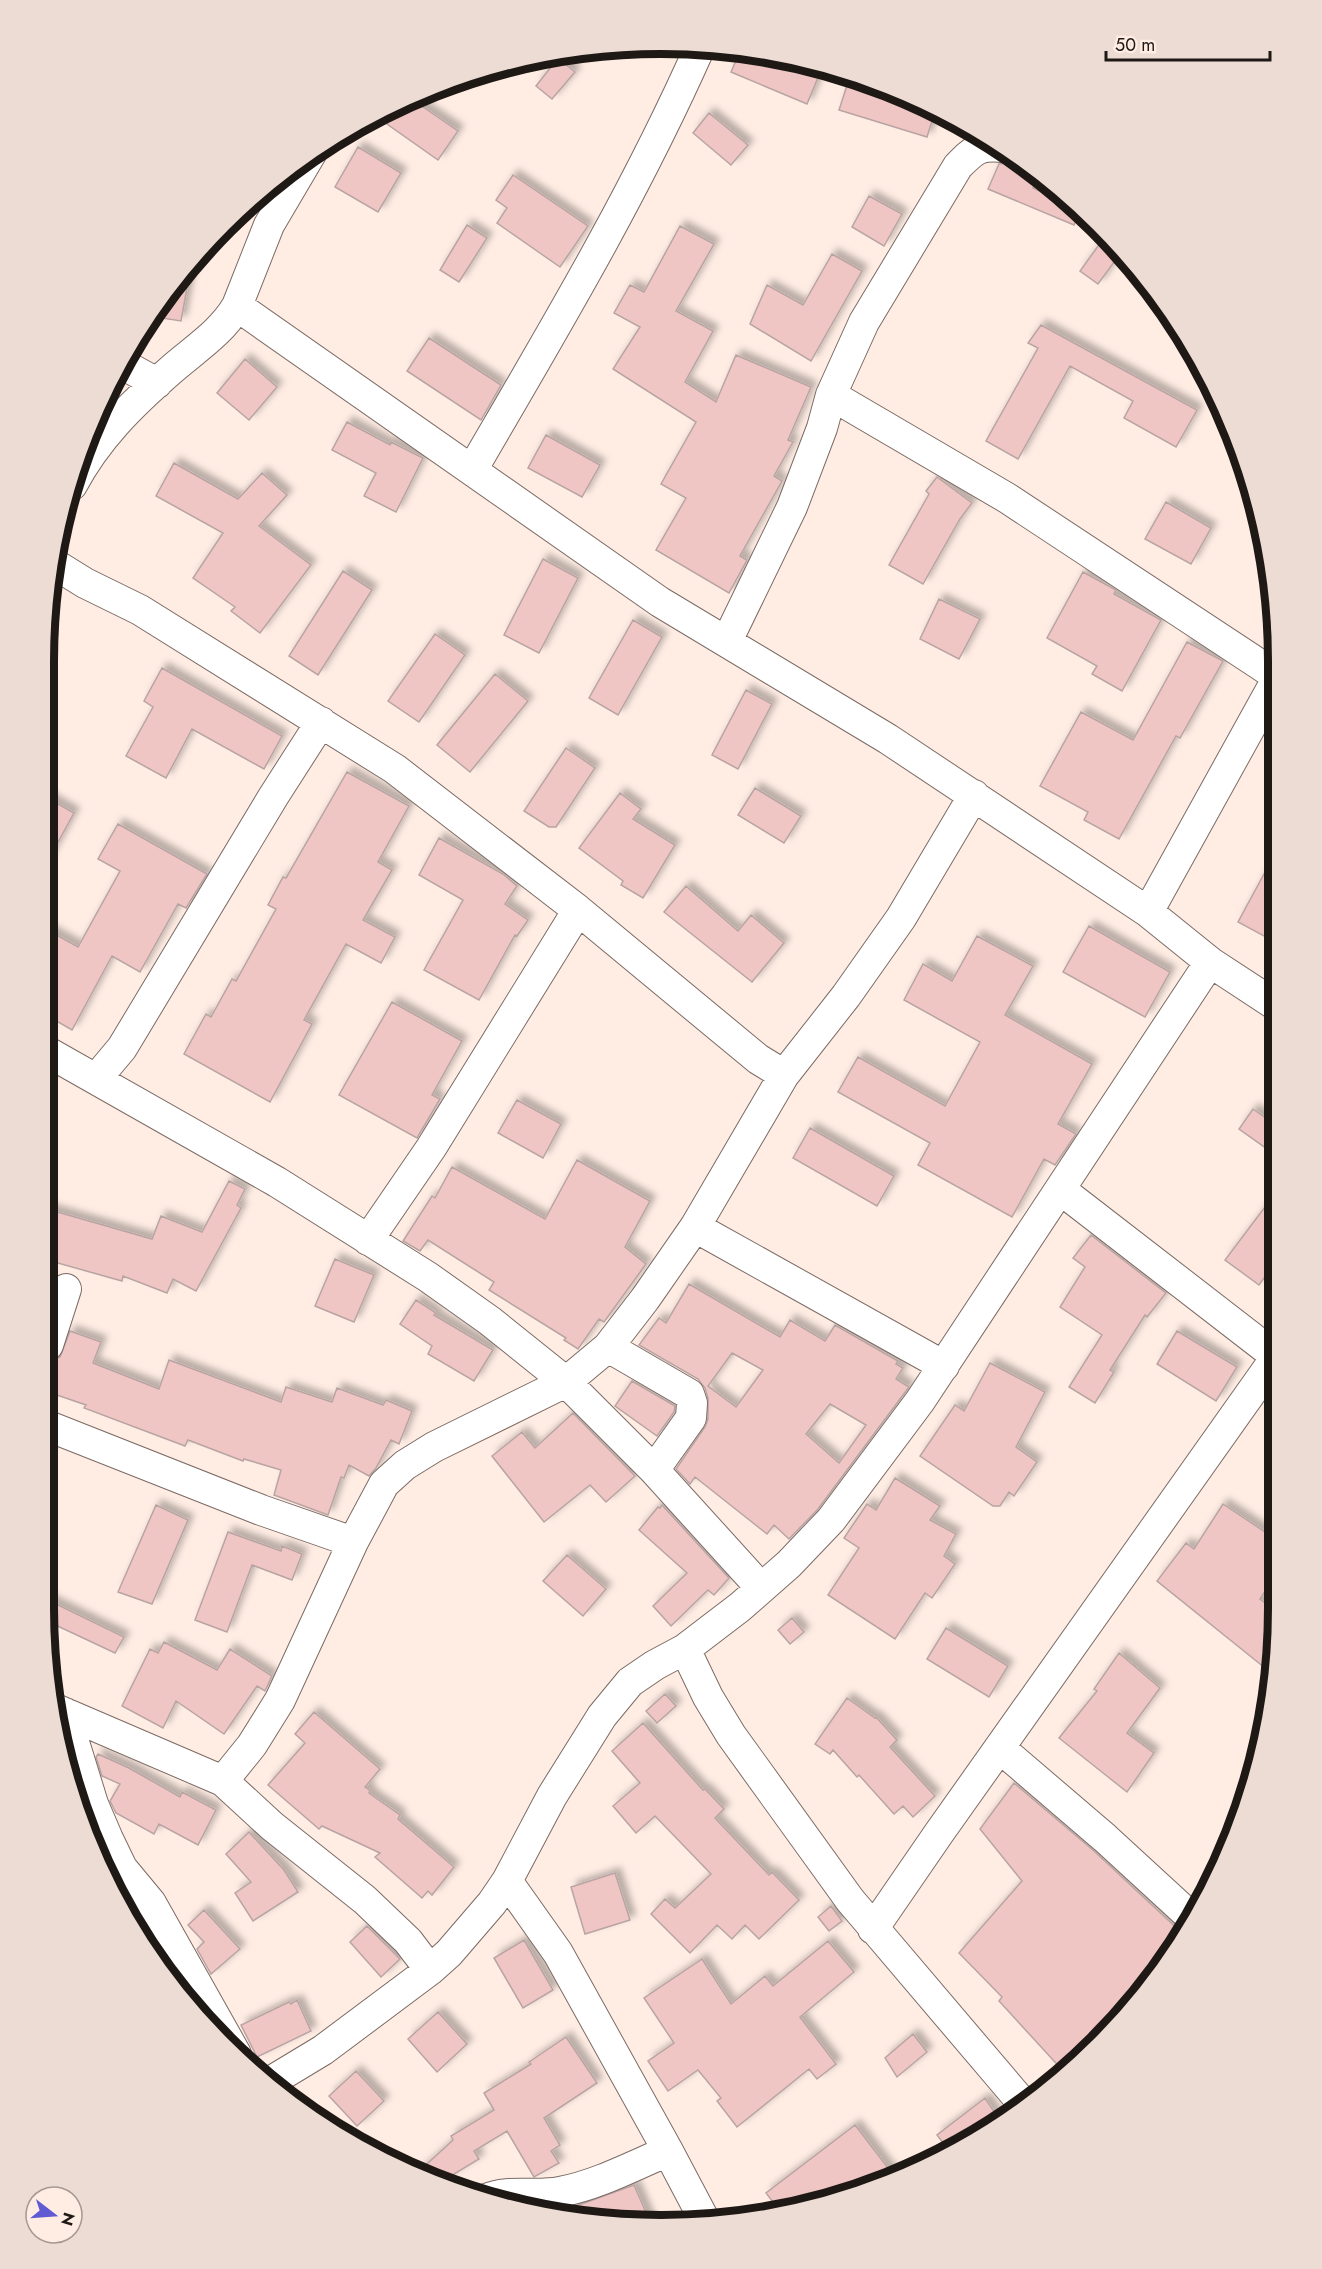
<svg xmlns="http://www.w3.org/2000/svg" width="1322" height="2269" font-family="Jost,sans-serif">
<defs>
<filter id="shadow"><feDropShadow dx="5.5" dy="-5.5" stdDeviation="3" flood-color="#0004"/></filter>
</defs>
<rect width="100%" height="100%" fill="#ffede4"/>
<path fill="#efc6c4" stroke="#b8a4a3" stroke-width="1.5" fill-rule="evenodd" filter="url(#shadow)" d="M 740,51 L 781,55 L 822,68 L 807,104 L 731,72 Z
M 558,58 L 575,72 L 552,99 L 536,86 Z
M 850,76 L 897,90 L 935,111 L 927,137 L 839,110 Z
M 410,98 L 458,131 L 438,160 L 387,124 L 401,103 Z
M 709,113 L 748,145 L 731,165 L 693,133 Z
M 358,147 L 401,173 L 378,212 L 335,187 Z
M 1007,163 L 1038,177 L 1033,188 L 1080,210 L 1074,225 L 988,189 L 999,164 Z
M 513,175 L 588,226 L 560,267 L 497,223 L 507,208 L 496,200 Z
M 869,196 L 902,214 L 884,246 L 852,227 Z
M 467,225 L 487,238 L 459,282 L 440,270 Z
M 680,226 L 714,244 L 676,311 L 713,331 L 685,382 L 716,402 L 736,355 L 811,387 L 788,440 L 793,442 L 774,476 L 782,481 L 740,556 L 747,560 L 729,593 L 656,550 L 686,498 L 661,484 L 696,422 L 613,369 L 640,327 L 614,313 L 630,285 L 644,292 Z
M 1106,235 L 1120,254 L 1098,284 L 1080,271 Z
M 832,254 L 862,271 L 811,361 L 750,324 L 767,285 L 803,305 Z
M 191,266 L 181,321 L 149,316 L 159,304 Z
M 1041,325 L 1197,410 L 1176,447 L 1124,418 L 1133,401 L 1070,366 L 1018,459 L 986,441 L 1038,348 L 1028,343 Z
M 429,338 L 501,385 L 481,420 L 407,371 Z
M 245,359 L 277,387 L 249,420 L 217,393 Z
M 347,422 L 390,445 L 391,442 L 423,458 L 396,512 L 364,496 L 376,473 L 332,450 Z
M 546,435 L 600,465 L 582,497 L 528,468 Z
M 174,463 L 238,499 L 262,473 L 287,495 L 259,526 L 311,565 L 260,633 L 231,611 L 235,607 L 193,578 L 223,533 L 156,496 Z
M 937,477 L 972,503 L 960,519 L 923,584 L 889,565 L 929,494 L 926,491 Z
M 1166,502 L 1211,528 L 1191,564 L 1145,539 Z
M 543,559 L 578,578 L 539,653 L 504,635 Z
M 343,571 L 372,590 L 318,675 L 289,656 Z
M 1083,572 L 1116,590 L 1114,594 L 1161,620 L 1122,691 L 1092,674 L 1097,666 L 1047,638 Z
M 939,599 L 980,619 L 959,659 L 920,639 Z
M 633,620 L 662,637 L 618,715 L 589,698 Z
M 435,634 L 465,655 L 419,722 L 388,701 Z
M 1187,642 L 1223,661 L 1180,738 L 1176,736 L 1119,839 L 1084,820 L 1088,812 L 1040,786 L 1081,712 L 1133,740 Z
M 162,668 L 282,736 L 264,769 L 192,729 L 166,778 L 126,756 L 153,707 L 144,701 Z
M 495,674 L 528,701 L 470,772 L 437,745 Z
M 746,690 L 772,704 L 738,769 L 712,755 Z
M 566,748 L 595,768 L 556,827 L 549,827 L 524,811 Z
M 347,772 L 409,806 L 378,862 L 392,870 L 363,920 L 395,937 L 381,963 L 346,944 L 304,1020 L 312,1024 L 270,1102 L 184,1054 L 206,1014 L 211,1017 L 232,979 L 236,981 L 276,909 L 268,905 L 283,877 L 286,878 Z
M 755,788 L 801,816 L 784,843 L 738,815 Z
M 620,793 L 641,809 L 633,819 L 675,845 L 643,898 L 621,885 L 623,881 L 579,848 Z
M 46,797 L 74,813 L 46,864 Z
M 118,824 L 207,874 L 186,908 L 178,904 L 140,972 L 112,956 L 72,1030 L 46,1015 L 46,929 L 78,947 L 120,871 L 98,859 Z
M 439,838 L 503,874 L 517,886 L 505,904 L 528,920 L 517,936 L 515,935 L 479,1000 L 424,970 L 463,900 L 419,875 Z
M 1277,850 L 1277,943 L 1238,922 Z
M 686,886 L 738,931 L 751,915 L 784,943 L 752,982 L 664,912 Z
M 1089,926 L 1170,972 L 1145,1017 L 1063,972 Z
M 977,936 L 1033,966 L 1005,1015 L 1092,1064 L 1058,1124 L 1076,1134 L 1055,1165 L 1044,1159 L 1012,1217 L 918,1165 L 930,1143 L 838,1092 L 858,1057 L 945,1106 L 980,1042 L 904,1000 L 923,964 L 952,981 Z
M 392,1002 L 462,1041 L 432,1095 L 440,1099 L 417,1138 L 339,1095 Z
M 517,1100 L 561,1124 L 543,1158 L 498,1133 Z
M 1253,1109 L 1277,1126 L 1277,1156 L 1239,1129 Z
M 810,1128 L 894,1176 L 877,1206 L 793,1158 Z
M 577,1160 L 650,1201 L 625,1247 L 646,1264 L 604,1322 L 599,1319 L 578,1349 L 564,1340 L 566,1338 L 489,1290 L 494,1282 L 428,1240 L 420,1251 L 403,1241 L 432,1196 L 435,1198 L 452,1167 L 545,1219 Z
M 229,1181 L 245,1189 L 237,1205 L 241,1208 L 196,1291 L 173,1279 L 167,1293 L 123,1276 L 122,1281 L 47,1260 L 47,1209 L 152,1239 L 161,1216 L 202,1232 Z
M 1277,1191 L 1277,1260 L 1259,1285 L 1225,1260 Z
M 1091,1235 L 1166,1293 L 1147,1317 L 1145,1315 L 1110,1370 L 1114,1372 L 1095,1403 L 1069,1387 L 1102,1335 L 1060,1307 L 1085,1267 L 1073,1258 Z
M 335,1259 L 374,1275 L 354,1322 L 315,1306 Z
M 689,1284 L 780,1337 L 790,1320 L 825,1341 L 835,1325 L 898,1361 L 896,1364 L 903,1368 L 896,1379 L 909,1387 L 906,1391 L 818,1509 L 789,1539 L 774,1525 L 767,1534 L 695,1477 L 690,1484 L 676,1469 L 705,1427 L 708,1419 L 708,1398 L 705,1388 L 698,1379 L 639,1345 L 659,1318 L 666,1323 ZM 732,1353 L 763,1370 L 736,1407 L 708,1386 ZM 830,1404 L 866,1425 L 839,1463 L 806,1434 Z
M 416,1300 L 436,1313 L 434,1315 L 493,1350 L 474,1381 L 428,1354 L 432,1346 L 400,1324 Z
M 70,1331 L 101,1342 L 93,1363 L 159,1389 L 169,1360 L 281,1402 L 286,1387 L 332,1402 L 337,1388 L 383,1405 L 386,1400 L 412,1411 L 399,1444 L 391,1440 L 376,1468 L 369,1476 L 349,1465 L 344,1478 L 341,1477 L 328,1515 L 274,1495 L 281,1470 L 244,1459 L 243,1461 L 188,1440 L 185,1446 L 84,1408 L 86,1405 L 48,1392 L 48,1362 L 60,1357 Z
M 1177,1331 L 1237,1367 L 1216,1401 L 1157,1364 Z
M 990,1363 L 1045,1392 L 1016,1447 L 1037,1462 L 1014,1496 L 1009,1492 L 1000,1506 L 993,1506 L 920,1456 L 955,1405 L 964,1411 Z
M 632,1381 L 675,1406 L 674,1412 L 657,1436 L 615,1406 Z
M 573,1413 L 635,1476 L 606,1502 L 590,1485 L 544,1522 L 492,1456 L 522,1432 L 535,1448 Z
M 895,1478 L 940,1506 L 930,1520 L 956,1534 L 944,1556 L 955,1564 L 932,1598 L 925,1593 L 895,1639 L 828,1595 L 859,1548 L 844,1538 L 867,1504 L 876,1510 Z
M 1223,1504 L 1277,1540 L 1277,1572 L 1260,1599 L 1277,1612 L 1277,1651 L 1265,1668 L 1157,1581 L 1186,1543 L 1194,1549 Z
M 156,1505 L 188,1520 L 152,1604 L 118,1592 Z
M 662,1505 L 729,1578 L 714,1595 L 708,1590 L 671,1626 L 653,1606 L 687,1573 L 639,1530 L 658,1507 L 660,1508 Z
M 228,1532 L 281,1551 L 282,1546 L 302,1554 L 292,1580 L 252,1565 L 227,1632 L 195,1620 Z
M 567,1555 L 606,1589 L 583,1616 L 543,1581 Z
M 48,1600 L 124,1637 L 115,1653 L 49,1622 Z
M 792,1618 L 804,1632 L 790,1644 L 778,1630 Z
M 946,1628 L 1008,1666 L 989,1697 L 927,1659 Z
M 164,1642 L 217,1670 L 230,1649 L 272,1676 L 265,1691 L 257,1686 L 224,1734 L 176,1701 L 163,1728 L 122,1706 L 150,1649 L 158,1653 Z
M 1119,1653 L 1160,1688 L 1127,1733 L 1154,1753 L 1127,1792 L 1059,1738 L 1097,1691 L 1094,1689 Z
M 665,1694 L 676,1706 L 657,1723 L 646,1711 Z
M 847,1698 L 875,1718 L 876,1717 L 897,1740 L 890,1747 L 935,1796 L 913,1817 L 903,1806 L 894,1814 L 859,1775 L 857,1777 L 833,1750 L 830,1754 L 815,1744 Z
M 314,1712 L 380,1769 L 365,1787 L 370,1790 L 369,1793 L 400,1815 L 398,1819 L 454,1867 L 432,1895 L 428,1891 L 422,1898 L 375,1857 L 380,1853 L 322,1826 L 319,1829 L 268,1785 L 305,1743 L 295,1734 Z
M 643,1723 L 703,1790 L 705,1789 L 724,1809 L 715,1818 L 769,1875 L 772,1872 L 799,1900 L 759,1939 L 745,1925 L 732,1939 L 717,1925 L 690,1953 L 651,1914 L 665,1899 L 675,1908 L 711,1874 L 655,1816 L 636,1833 L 613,1806 L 640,1783 L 612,1751 Z
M 98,1754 L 129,1768 L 180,1797 L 182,1792 L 216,1810 L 198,1845 L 159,1824 L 154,1834 L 116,1813 L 110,1801 L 120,1784 L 102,1776 L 96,1757 Z
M 1014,1783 L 1094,1851 L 1183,1934 L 1175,1951 L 1131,2008 L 1064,2072 L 999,2001 L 1002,1997 L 959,1953 L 1022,1881 L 980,1829 Z
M 249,1832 L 284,1870 L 298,1892 L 253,1921 L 235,1893 L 251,1882 L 226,1854 Z
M 615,1873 L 630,1920 L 585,1934 L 571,1887 Z
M 831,1906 L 842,1921 L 829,1931 L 818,1917 Z
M 204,1910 L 240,1949 L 211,1974 L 197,1949 L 204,1942 L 188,1925 Z
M 367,1926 L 400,1959 L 381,1977 L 350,1942 Z
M 524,1940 L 553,1990 L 523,2008 L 494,1958 Z
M 828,1941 L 854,1972 L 800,2017 L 836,2064 L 817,2079 L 809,2069 L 737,2127 L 717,2101 L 721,2098 L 698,2070 L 668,2091 L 648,2061 L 674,2043 L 644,1998 L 702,1959 L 731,2004 L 765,1976 L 773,1986 Z
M 297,2000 L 311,2031 L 257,2057 L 241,2025 L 289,2002 L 291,2004 Z
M 438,2012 L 467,2044 L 437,2072 L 408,2039 Z
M 913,2034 L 927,2052 L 897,2077 L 885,2058 Z
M 566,2037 L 597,2083 L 544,2118 L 560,2145 L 551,2151 L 559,2163 L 534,2177 L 507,2131 L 474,2151 L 479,2159 L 441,2182 L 417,2173 L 453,2140 L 451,2136 L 494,2110 L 484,2093 L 531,2064 L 529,2062 Z
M 356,2071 L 384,2101 L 357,2126 L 329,2096 Z
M 985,2098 L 1001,2122 L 969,2143 L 950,2152 L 937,2135 Z
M 855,2125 L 895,2177 L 863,2191 L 854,2182 L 825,2202 L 782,2214 L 766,2193 Z
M 634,2185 L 651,2224 L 562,2212 L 576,2206 Z"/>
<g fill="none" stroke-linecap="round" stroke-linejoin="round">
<g stroke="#7b6b64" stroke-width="32">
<path id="minor" d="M 312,152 L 269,225 L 237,306 L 660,602 L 888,739 L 1148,912 L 1210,962 L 1277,1006
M 124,365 L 157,383
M 831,395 L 1007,498 L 1277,676
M 472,470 C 553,331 635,194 700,47
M 72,485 C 97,438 131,405 171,370 C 195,349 221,333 237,306
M 56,565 L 85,583 L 140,610 L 395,769 L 578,910 L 758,1059 L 784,1075
M 727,641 L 792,507 L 822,428 L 831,395 L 864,322 L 958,166 C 975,149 979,145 1003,147
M 1148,912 L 1277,679
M 46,1051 L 277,1182 L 428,1277 L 490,1321 L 566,1382 L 654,1470 L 761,1588
M 96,1079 L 122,1048 L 273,797 L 321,722
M 1061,1190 L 1277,1357
M 695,1227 L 944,1366
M 368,1240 L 431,1148 L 578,910
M 48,1345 L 66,1289
M 608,1347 L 689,1394 L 692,1403 L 691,1418 L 654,1470
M 48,1426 L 261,1510 L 353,1542
M 685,1649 L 708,1697 L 731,1735 L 850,1900 L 1025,2106
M 53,1708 L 223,1781 L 272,1826 L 365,1900 L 408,1941 L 430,1970
M 65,1713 L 93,1804 L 108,1839 L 122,1868 L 151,1903 L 236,2054
M 1000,1748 L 1105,1838 L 1191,1917
M 223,1781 L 252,1745 L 280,1700 L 353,1542 L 384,1484 L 405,1465 L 434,1447 L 566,1382 L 608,1347 L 645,1299 L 695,1227 L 784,1075 L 846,996 L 901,918 L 974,795
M 507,1881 L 558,1953 L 668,2151 L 705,2221
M 873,1929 L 939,1833 L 1277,1356
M 270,2082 L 323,2050 L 430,1970 L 449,1953 L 492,1903 L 507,1881 L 552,1796 L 602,1716 L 630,1682 L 655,1665 L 685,1649 L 740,1607 L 789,1564 L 831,1520 L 920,1401 L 1210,962
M 486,2199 C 509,2189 535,2197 560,2192 C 597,2185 633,2166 668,2151"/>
</g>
<use href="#minor" stroke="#fff" stroke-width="30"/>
</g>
<path d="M0 0H1322V2269H0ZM661 54H661A607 607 0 0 1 1268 661V1608A607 607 0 0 1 661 2215H661A607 607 0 0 1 54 1608V661A607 607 0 0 1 661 54Z" fill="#eddcd4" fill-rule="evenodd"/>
<path fill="none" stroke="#1f1916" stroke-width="8" d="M661 54H661A607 607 0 0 1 1268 661V1608A607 607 0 0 1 661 2215H661A607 607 0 0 1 54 1608V661A607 607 0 0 1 661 54Z"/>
<g transform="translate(54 2215) rotate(107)"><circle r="28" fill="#ffede4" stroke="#a59892" stroke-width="1.5"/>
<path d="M0-4.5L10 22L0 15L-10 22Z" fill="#605ad3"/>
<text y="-9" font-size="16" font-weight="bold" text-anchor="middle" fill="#1f1916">N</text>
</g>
<path d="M1106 51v9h164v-9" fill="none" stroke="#1f1916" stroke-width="3"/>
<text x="1115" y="51" font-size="18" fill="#1f1916" stroke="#ffede4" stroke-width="4.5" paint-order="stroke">50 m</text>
</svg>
